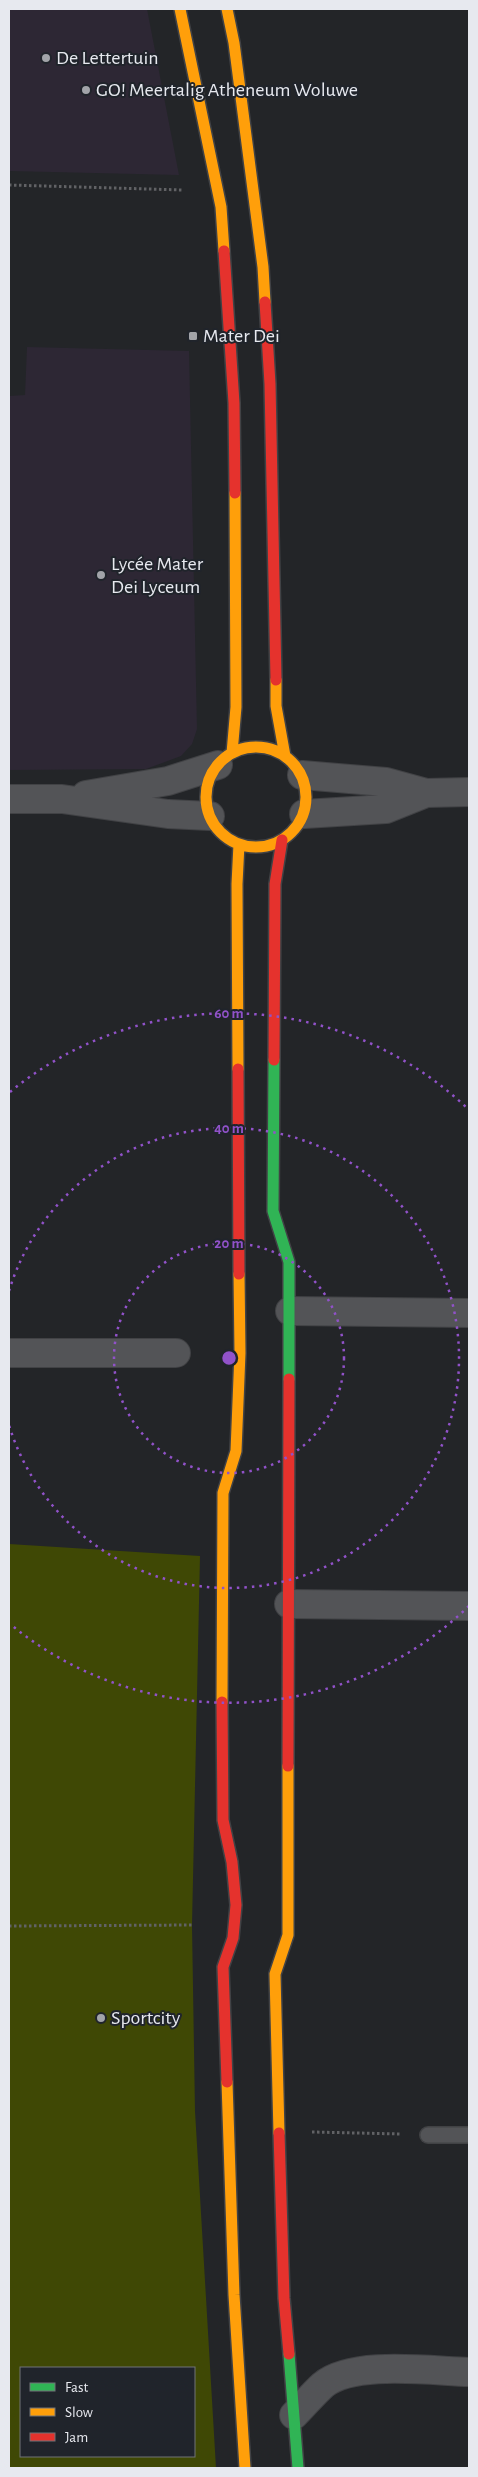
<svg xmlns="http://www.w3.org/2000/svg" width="478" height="2477" font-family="'Alegreya Sans',sans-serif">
<rect width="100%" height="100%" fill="#232528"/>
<path fill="#2d2734" d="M 9,9 L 147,9 L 179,175 L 9,171 Z
M 27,347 L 189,351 L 197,729 L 192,744 L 181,756 L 146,769 L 9,770 L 9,396 L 25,395 Z"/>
<path fill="#3f4805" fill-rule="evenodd" d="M 9,1544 L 200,1556 L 192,1925 L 195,2111 L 216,2468 L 9,2468 ZM 21,2368 L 194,2368 L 194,2456 L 21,2456 Z"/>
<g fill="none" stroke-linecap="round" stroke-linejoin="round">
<g stroke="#414245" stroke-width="18">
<path id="lane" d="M 428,2135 L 469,2135"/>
</g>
<g stroke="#414245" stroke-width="30">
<path id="street" d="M 302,775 L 386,782 L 426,793 L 469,792
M 86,795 L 168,781 L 218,765
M 9,799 L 62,799 L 168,814 L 210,816
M 304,814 L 386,809 L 426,793
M 290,1311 L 469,1313
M 9,1353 L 176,1353
M 289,1604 L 469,1606
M 294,2415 C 304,2405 313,2394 323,2385 C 353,2360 431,2371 469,2372"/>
</g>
<g stroke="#414245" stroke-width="14">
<path id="fast" d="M 274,1060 L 273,1211 L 289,1262 L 289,1379
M 289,2354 L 298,2468"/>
</g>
<g stroke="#414245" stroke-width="14">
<path id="slow" d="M 180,9 L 221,207 L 224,251
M 227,9 L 234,43 L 263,267 L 265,302
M 276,680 L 276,706 L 285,756
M206 797a50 50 0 1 1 100 0a50 50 0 1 1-100 0Z
M 232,753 L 236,707 L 235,493
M 238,1069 L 237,884 L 239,844
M 222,1702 L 223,1493 L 236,1451 L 240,1353 L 239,1274
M 227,2082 L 234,2295 L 245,2468
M 279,2133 L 275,1974 L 288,1935 L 288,1766"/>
</g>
<g stroke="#414245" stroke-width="14">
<path id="jam" d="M 224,251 L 234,403 L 235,493
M 265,302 L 270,384 L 276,680
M 274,1060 L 275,884 L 282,840
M 238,1069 L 239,1274
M 222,1702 L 223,1820 L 232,1862 L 236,1905 L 233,1938 L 223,1967 L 227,2082
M 288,1766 L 289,1379
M 279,2133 L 284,2298 L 289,2354"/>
</g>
<path stroke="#616265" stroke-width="3" stroke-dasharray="2.5 2.5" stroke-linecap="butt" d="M 9,185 L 183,190
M 9,1926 L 192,1925
M 312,2132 L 401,2134"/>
<use href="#lane" stroke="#535457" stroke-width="15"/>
<use href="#street" stroke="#535457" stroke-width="28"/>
<use href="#fast" stroke="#30b455" stroke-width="11"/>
<use href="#slow" stroke="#ff9f0a" stroke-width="11"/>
<use href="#jam" stroke="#e5322d" stroke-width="11"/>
</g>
<g fill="none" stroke="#9152c9" stroke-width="2.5" stroke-dasharray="2.5 5">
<circle cx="229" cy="1358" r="115"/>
<path d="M9 1291A230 230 0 1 1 9 1425"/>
<path d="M469 1606A345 345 0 0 1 10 1624M10 1092A345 345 0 0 1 469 1110"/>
</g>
<g fill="#a2a4a9" stroke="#20242b" stroke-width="2">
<circle cx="46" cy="58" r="5"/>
<circle cx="86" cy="90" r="5"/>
<rect x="188" y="331" width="10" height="10" rx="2.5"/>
<circle cx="101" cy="575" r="5"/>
<circle cx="101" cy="2018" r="5"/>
</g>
<g text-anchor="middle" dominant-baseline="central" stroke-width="4" stroke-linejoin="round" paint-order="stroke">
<g font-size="20" fill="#e7e9ef" stroke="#20242b" text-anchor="start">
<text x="56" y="58">De Lettertuin</text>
<text x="96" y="90">GO! Meertalig Atheneum Woluwe</text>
<text x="203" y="336">Mater Dei</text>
<text x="111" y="564">Lycée Mater<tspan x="111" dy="23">Dei Lyceum</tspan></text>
<text x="111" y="2018">Sportcity</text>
</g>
</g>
<circle cx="229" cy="1358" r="8" fill="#9152c9" stroke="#20242b" stroke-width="2.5"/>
<g font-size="15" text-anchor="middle" font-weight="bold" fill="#9152c9" stroke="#20242b" stroke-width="4" stroke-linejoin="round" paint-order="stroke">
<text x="229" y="1018">60 m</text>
<text x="229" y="1133">40 m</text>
<text x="229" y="1248">20 m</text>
</g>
<rect width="478" height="2477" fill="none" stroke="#e7e9ef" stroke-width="20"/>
<rect x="20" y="2367" width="175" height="90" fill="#20242b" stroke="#707379"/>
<rect x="30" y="2383" width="25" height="8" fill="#30b455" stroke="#707379"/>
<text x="65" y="2392" font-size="15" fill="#e7e9ef">Fast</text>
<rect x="30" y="2408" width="25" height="8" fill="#ff9f0a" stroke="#707379"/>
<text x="65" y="2417" font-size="15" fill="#e7e9ef">Slow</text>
<rect x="30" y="2433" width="25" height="8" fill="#e5322d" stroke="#707379"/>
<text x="65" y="2442" font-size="15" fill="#e7e9ef">Jam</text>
</svg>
